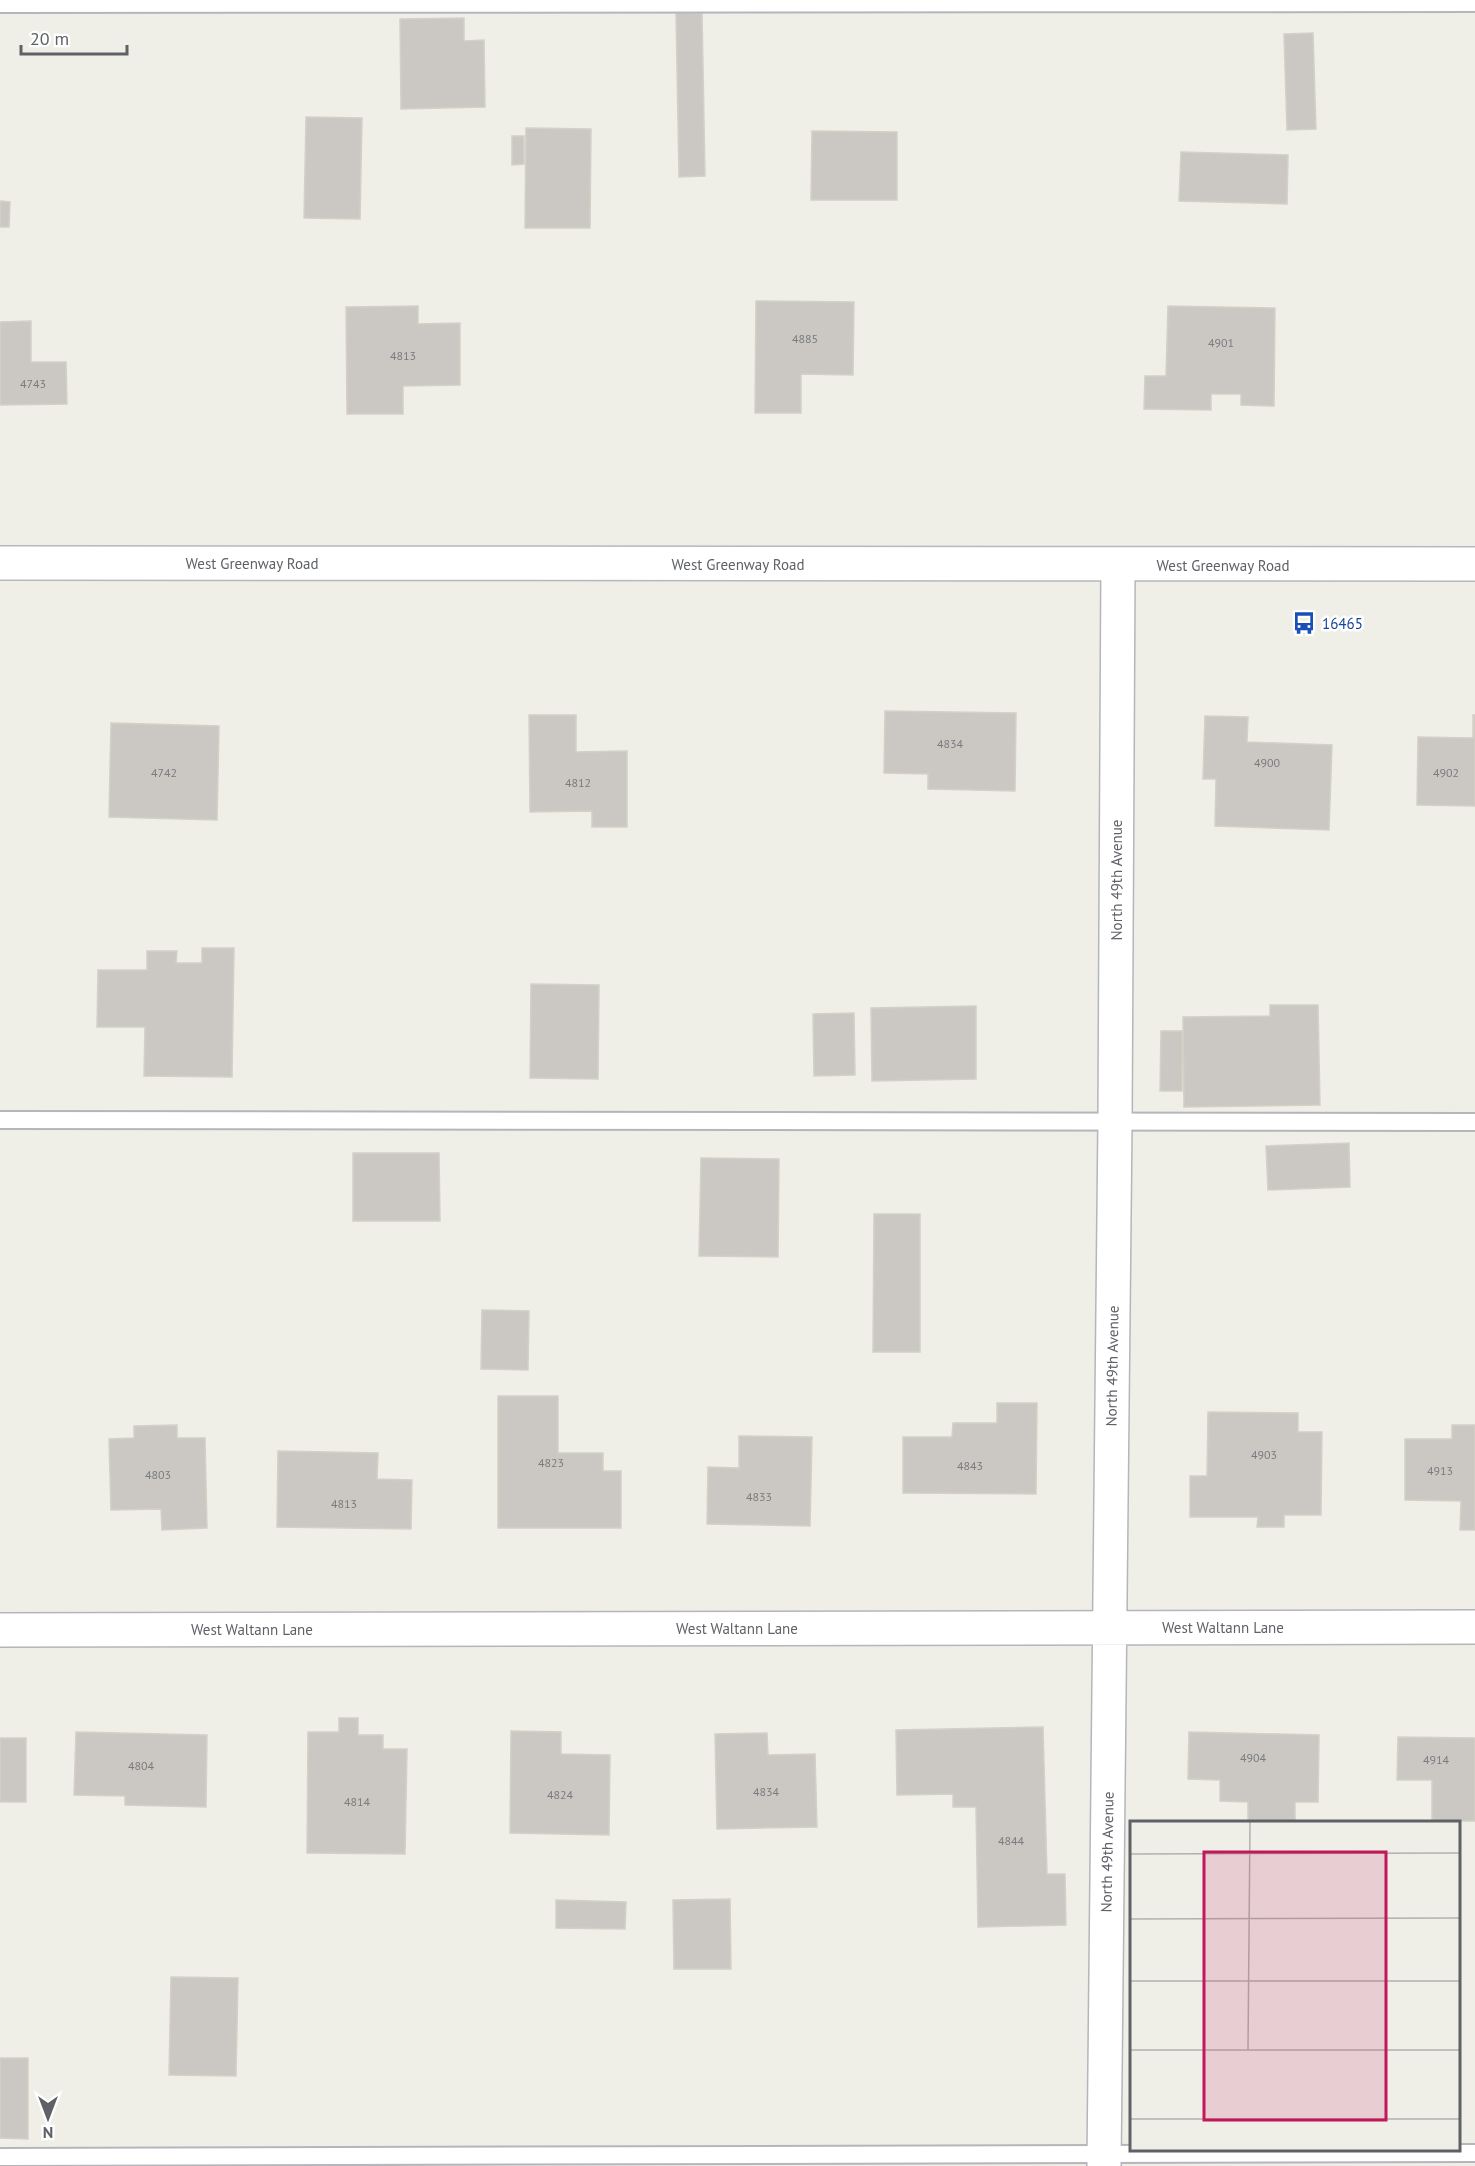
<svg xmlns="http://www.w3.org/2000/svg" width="1475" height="2166" font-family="'PT Sans',sans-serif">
<rect width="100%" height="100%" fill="#efeee7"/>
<path fill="#cbc8c4" stroke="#d4d0c6" stroke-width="1.5" d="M 676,13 L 702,13 L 705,176 L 679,177 Z
M 464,18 L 464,41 L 484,40 L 485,107 L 401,109 L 400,19 Z
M 1313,33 L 1316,129 L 1287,130 L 1284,34 Z
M 306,117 L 362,118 L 360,219 L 304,218 Z
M 526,128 L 591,129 L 590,228 L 525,228 Z
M 812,131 L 897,132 L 897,200 L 811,200 Z
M 512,136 L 524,136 L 524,164 L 512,165 Z
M 1181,152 L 1288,155 L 1287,204 L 1179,201 Z
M 0,201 L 10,202 L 9,227 L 0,227 Z
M 756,301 L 854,302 L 853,375 L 801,374 L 801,413 L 755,413 Z
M 418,306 L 418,324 L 460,323 L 460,385 L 403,386 L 403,414 L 347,414 L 346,307 Z
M 1168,306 L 1275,308 L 1274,406 L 1241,405 L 1241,394 L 1211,394 L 1211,410 L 1144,409 L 1145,376 L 1166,376 Z
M 31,321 L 31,362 L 66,362 L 67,404 L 0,405 L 0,322 Z
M 885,711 L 1016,713 L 1015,791 L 928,789 L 928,774 L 884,773 Z
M 529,715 L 576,715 L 576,752 L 627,751 L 627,827 L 592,827 L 592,811 L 530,812 Z
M 1473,715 L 1475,715 L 1475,806 L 1417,805 L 1418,737 L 1473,738 Z
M 1205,716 L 1248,717 L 1247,742 L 1332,745 L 1329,830 L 1215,826 L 1216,779 L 1203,779 Z
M 111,723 L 219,726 L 217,820 L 109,817 Z
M 202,948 L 234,948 L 232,1077 L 144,1076 L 145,1027 L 97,1027 L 98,970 L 147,970 L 147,951 L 177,951 L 176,963 L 202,963 Z
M 531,984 L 599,985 L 598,1079 L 530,1078 Z
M 1270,1005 L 1318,1005 L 1320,1105 L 1184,1107 L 1183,1017 L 1270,1016 Z
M 976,1006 L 976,1079 L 872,1081 L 871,1008 Z
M 854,1013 L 855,1075 L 814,1076 L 813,1014 Z
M 1161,1031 L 1182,1031 L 1182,1091 L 1160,1091 Z
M 1349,1143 L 1350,1187 L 1268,1190 L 1266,1146 Z
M 353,1153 L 439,1153 L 440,1221 L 353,1221 Z
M 701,1158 L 779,1159 L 778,1257 L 699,1256 Z
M 874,1214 L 920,1214 L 920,1352 L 873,1352 Z
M 482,1310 L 529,1311 L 528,1370 L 481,1369 Z
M 498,1396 L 558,1396 L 558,1453 L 603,1453 L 603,1471 L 621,1471 L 621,1528 L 498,1528 Z
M 997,1403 L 1037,1403 L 1036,1494 L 903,1493 L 903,1437 L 952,1437 L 953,1423 L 997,1423 Z
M 1208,1412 L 1298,1413 L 1298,1432 L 1322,1432 L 1321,1515 L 1284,1515 L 1284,1527 L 1257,1527 L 1258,1517 L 1190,1517 L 1190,1476 L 1207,1476 Z
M 177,1425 L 177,1438 L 205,1438 L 207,1528 L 162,1530 L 161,1509 L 111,1510 L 109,1439 L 134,1438 L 134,1426 Z
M 1452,1425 L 1475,1425 L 1475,1530 L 1460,1530 L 1461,1501 L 1405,1500 L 1405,1439 L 1452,1439 Z
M 739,1436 L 812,1437 L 810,1526 L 707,1524 L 708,1467 L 739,1468 Z
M 278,1451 L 378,1453 L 377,1479 L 412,1480 L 411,1529 L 277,1527 Z
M 339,1718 L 358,1718 L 358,1735 L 383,1735 L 383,1749 L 407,1749 L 405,1854 L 307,1853 L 308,1732 L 339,1732 Z
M 1043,1727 L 1047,1874 L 1065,1874 L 1066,1925 L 978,1927 L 976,1807 L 953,1807 L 953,1794 L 897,1795 L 896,1730 Z
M 511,1731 L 561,1732 L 561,1754 L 610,1755 L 609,1835 L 510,1833 Z
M 76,1732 L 207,1735 L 206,1807 L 125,1805 L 125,1796 L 74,1795 Z
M 1189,1732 L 1319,1735 L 1318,1802 L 1295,1802 L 1295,1822 L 1248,1821 L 1248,1802 L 1220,1801 L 1220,1780 L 1188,1779 Z
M 767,1733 L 768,1755 L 815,1754 L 817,1827 L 717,1829 L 715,1734 Z
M 1398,1737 L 1475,1738 L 1475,1821 L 1432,1821 L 1432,1780 L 1397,1780 Z
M 0,1738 L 26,1738 L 26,1802 L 0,1802 Z
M 730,1899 L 731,1969 L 674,1969 L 673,1900 Z
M 556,1900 L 626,1902 L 625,1929 L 556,1928 Z
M 171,1977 L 238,1978 L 236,2076 L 169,2075 Z
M 0,2058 L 28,2058 L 28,2139 L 0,2138 Z"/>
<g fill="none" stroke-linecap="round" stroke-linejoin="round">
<g stroke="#b4b6bb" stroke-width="20">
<path id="service" d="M 0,4 L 1475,3
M 0,1120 L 1475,1122
M 0,2157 L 1475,2153"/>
</g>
<g stroke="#b4b6bb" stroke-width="36">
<path id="minor" d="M 0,1630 L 1475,1627
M 1104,2166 L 1115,1121 L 1118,565"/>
</g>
<g stroke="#b5b8bd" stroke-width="36">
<path id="secondary" d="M 0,563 L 1475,564"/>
</g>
<use href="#service" stroke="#fff" stroke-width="16"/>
<use href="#minor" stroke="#fff" stroke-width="33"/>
<use href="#secondary" stroke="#fff" stroke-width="33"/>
</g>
<defs>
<g id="bus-bare" transform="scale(1.8)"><path d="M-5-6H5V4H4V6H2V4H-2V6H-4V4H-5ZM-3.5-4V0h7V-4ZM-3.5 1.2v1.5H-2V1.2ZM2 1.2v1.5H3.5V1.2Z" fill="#1a4fb4" stroke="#fff" stroke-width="2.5" paint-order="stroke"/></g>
</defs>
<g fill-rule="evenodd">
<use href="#bus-bare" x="1304" y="623"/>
</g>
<g text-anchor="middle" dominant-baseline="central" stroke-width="5" stroke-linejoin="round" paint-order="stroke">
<g font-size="12" fill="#797b7e">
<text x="805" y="338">4885</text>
<text x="1221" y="342">4901</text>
<text x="403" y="355">4813</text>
<text x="33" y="383">4743</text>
<text x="950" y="743">4834</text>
<text x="1267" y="762">4900</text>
<text x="164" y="772">4742</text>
<text x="1446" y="772">4902</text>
<text x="578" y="782">4812</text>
<text x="1264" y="1454">4903</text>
<text x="551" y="1462">4823</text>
<text x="970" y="1465">4843</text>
<text x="1440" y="1470">4913</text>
<text x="158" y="1474">4803</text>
<text x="759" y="1496">4833</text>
<text x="344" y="1503">4813</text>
<text x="1253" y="1757">4904</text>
<text x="1436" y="1759">4914</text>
<text x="141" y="1765">4804</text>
<text x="766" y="1791">4834</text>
<text x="560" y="1794">4824</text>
<text x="357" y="1801">4814</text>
<text x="1011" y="1840">4844</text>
</g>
<g font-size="15" fill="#5e6166" stroke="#fff">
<text x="252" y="563">West Greenway Road</text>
<text x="738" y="564">West Greenway Road</text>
<text x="1223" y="565">West Greenway Road</text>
<text transform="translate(1116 880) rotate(-90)">North 49th Avenue</text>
<text transform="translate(1112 1366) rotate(-89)">North 49th Avenue</text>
<text x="1223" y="1627">West Waltann Lane</text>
<text x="737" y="1628">West Waltann Lane</text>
<text x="252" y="1629">West Waltann Lane</text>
<text transform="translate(1107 1852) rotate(-89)">North 49th Avenue</text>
</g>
<g font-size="15" fill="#164399" stroke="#fff" text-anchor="start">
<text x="1322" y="623">16465</text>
</g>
</g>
<g transform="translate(1130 1821)">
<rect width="330" height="330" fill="#efeee7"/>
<path fill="none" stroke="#b1b2af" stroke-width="1.5" d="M 0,33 L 330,32M 0,98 L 330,97M 0,160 L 330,160M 0,229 L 330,229M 118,229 L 120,1M 0,298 L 330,298"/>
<path fill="#c2185b" fill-opacity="0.15" stroke="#c2185b" stroke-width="3" d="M 74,31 L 256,31 L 256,299 L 74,299 Z"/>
<rect width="330" height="330" fill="none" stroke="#5e6166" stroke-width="3"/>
</g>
<g transform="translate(48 2118) rotate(180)" stroke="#ffffff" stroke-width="4.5" paint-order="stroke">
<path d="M0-4.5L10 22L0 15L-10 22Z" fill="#5e6166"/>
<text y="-9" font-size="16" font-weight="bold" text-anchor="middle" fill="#5e6166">N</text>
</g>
<path d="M21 45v9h106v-9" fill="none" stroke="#5e6166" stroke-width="3"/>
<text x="30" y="45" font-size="18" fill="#5e6166" stroke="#ffffff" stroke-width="4.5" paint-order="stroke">20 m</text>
</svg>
